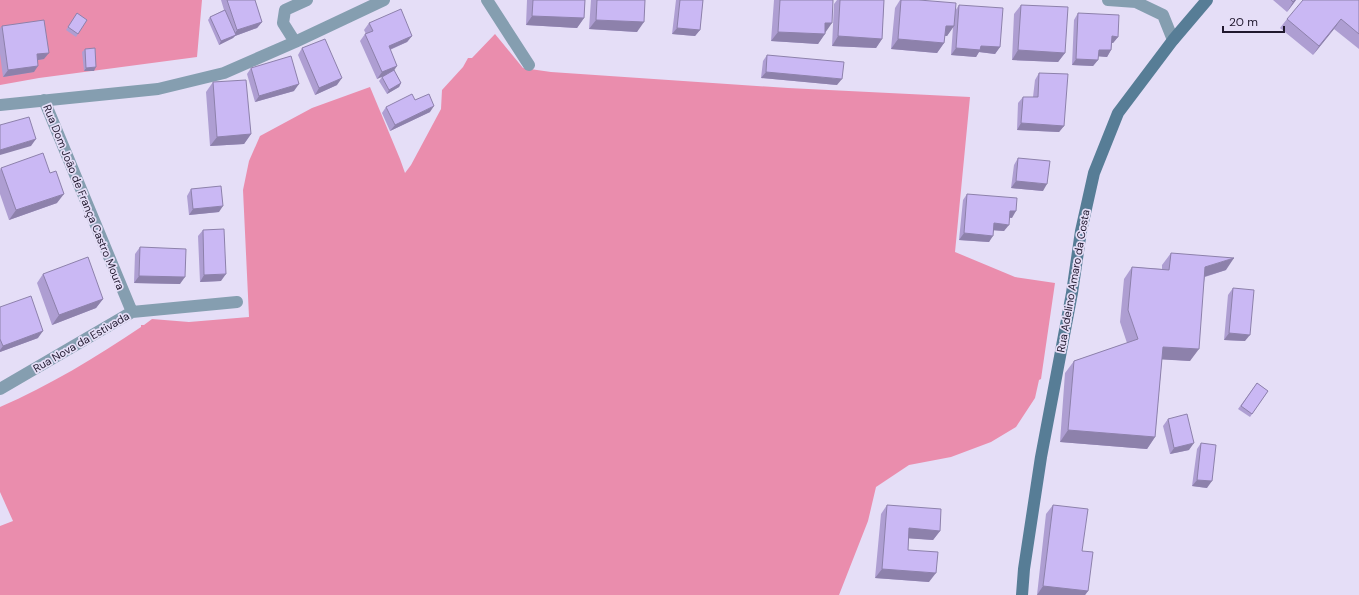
<svg xmlns="http://www.w3.org/2000/svg" width="1359" height="595" font-family="'DM Sans',sans-serif">
<rect width="100%" height="100%" fill="#e5def7"/>
<path fill="#ea8dad" d="M 0,0 L 202,0 L 197,57 L 39,78 L 0,85 Z
M 495,34 L 523,68 L 551,72 L 788,88 L 970,97 L 955,252 L 1015,277 L 1055,283 L 1041,379 L 1039,380 L 1035,398 L 1016,427 L 991,442 L 951,457 L 909,465 L 876,487 L 868,521 L 839,595 L 0,595 L 0,526 L 13,521 L 0,492 L 0,407 C 49,386 96,357 141,327 L 141,325 L 144,325 L 152,319 L 189,322 L 249,317 L 243,190 L 249,161 L 260,136 L 312,108 L 370,87 L 400,159 L 405,173 L 411,165 L 441,109 L 442,90 L 463,67 L 468,58 L 472,58 Z"/>
<g fill="none" stroke-linecap="round" stroke-linejoin="round">
<path stroke="#859eb0" stroke-width="12" d="M 487,0 L 529,65
M 1108,0 L 1136,2 L 1163,15 L 1173,40
M 295,42 L 283,23 L 285,10 L 307,0
M 44,100 L 132,312
M 0,105 L 158,89 L 224,73 L 295,42 L 384,0
M 0,389 L 132,312 L 237,302"/>
<path stroke="#577d96" stroke-width="12" d="M 1022,595 L 1024,569 L 1041,457 L 1072,293 L 1081,231 L 1094,173 L 1118,113 L 1173,40 L 1207,0"/>
</g>
<path fill="#ae9ed2" d="M 221,0 L 255,0 L 262,22 L 257,28 L 235,36 L 233,38 L 219,45 L 208,20 L 210,17 L 224,10 Z
M 527,0 L 585,0 L 584,18 L 577,28 L 526,25 Z
M 591,0 L 645,0 L 637,32 L 589,29 Z
M 676,0 L 703,0 L 700,30 L 695,36 L 672,34 Z
M 774,0 L 833,0 L 825,33 L 818,44 L 771,41 Z
M 837,0 L 884,0 L 882,39 L 876,48 L 832,46 L 834,4 Z
M 900,0 L 919,0 L 955,11 L 959,5 L 1000,47 L 995,54 L 979,52 L 976,57 L 951,55 L 953,27 L 947,36 L 945,36 L 944,43 L 937,53 L 891,49 L 895,8 Z
M 1273,0 L 1296,0 L 1287,12 Z
M 1359,0 L 1359,49 L 1334,29 L 1313,55 L 1280,28 L 1287,19 Z
M 1021,5 L 1065,53 L 1058,62 L 1012,60 L 1014,14 Z
M 77,13 L 87,20 L 76,37 L 66,30 Z
M 1078,13 L 1118,37 L 1113,43 L 1112,43 L 1111,50 L 1107,57 L 1098,56 L 1098,60 L 1093,66 L 1072,65 L 1074,20 Z
M 369,23 L 412,36 L 407,42 L 390,50 L 394,70 L 401,83 L 399,87 L 387,94 L 379,81 L 382,77 L 383,76 L 377,79 L 360,41 L 365,34 L 366,34 L 364,30 Z
M 2,26 L 44,59 L 38,60 L 34,72 L 3,77 L 0,54 L 0,28 Z
M 302,48 L 337,85 L 315,95 L 298,55 Z
M 85,49 L 94,71 L 84,71 L 82,52 Z
M 767,55 L 837,85 L 761,78 L 763,61 Z
M 251,68 L 294,91 L 255,102 L 247,74 Z
M 1039,73 L 1064,126 L 1059,132 L 1017,130 L 1018,103 L 1023,97 L 1033,97 L 1035,80 Z
M 213,82 L 251,134 L 244,144 L 210,146 L 206,92 Z
M 386,107 L 430,112 L 390,131 L 382,113 Z
M 1018,158 L 1043,191 L 1011,188 L 1014,165 Z
M 1,168 L 57,203 L 9,220 L 0,194 L 0,170 Z
M 191,189 L 219,212 L 189,215 L 187,196 Z
M 967,194 L 1012,218 L 1009,218 L 1004,231 L 994,230 L 989,242 L 959,240 L 963,200 Z
M 203,230 L 221,281 L 200,282 L 198,236 Z
M 140,247 L 180,284 L 134,283 L 135,254 Z
M 1171,253 L 1226,270 L 1205,277 L 1190,361 L 1162,359 L 1155,437 L 1147,449 L 1060,442 L 1065,373 L 1074,361 L 1127,343 L 1120,322 L 1124,279 L 1132,267 L 1162,269 L 1162,265 Z
M 43,274 L 103,299 L 96,308 L 52,325 L 37,283 Z
M 1233,288 L 1245,341 L 1224,340 L 1228,295 Z
M 0,307 L 38,338 L 0,352 Z
M 1257,383 L 1268,391 L 1250,417 L 1238,409 Z
M 1168,419 L 1189,450 L 1170,454 L 1163,426 Z
M 1201,443 L 1207,488 L 1192,486 L 1197,449 Z
M 887,505 L 940,531 L 933,540 L 909,538 L 908,550 L 929,582 L 875,578 L 881,514 Z
M 1053,505 L 1082,551 L 1088,591 L 1085,595 L 1037,595 L 1046,514 Z"/>
<path fill="#8d81ab" d="M 1295,0 L 1296,0 L 1287,12 L 1293,2 Z
M 532,16 L 584,18 L 577,28 L 526,25 Z
M 1341,19 L 1334,29 L 1313,55 L 1319,46 Z
M 596,20 L 644,22 L 637,32 L 589,29 Z
M 262,22 L 257,28 L 235,36 L 233,38 L 219,45 L 221,41 L 233,36 L 237,30 Z
M 825,23 L 832,23 L 825,33 Z
M 946,26 L 954,26 L 947,36 L 939,35 Z
M 677,28 L 700,30 L 695,36 L 672,34 Z
M 778,32 L 825,34 L 818,44 L 771,41 Z
M 412,36 L 407,42 L 384,52 L 389,46 Z
M 838,36 L 882,39 L 876,48 L 832,46 Z
M 1112,36 L 1118,37 L 1113,43 L 1107,43 Z
M 898,39 L 944,43 L 937,53 L 891,49 Z
M 981,46 L 1000,47 L 995,54 L 979,52 L 976,57 L 951,55 L 956,48 Z
M 1018,50 L 1065,53 L 1058,62 L 1012,60 Z
M 1099,50 L 1111,50 L 1107,57 L 1094,56 Z
M 49,53 L 44,59 L 32,61 L 37,54 Z
M 1076,59 L 1098,60 L 1093,66 L 1072,65 Z
M 38,66 L 34,72 L 3,77 L 8,70 Z
M 397,66 L 393,72 L 377,79 L 382,72 Z
M 96,67 L 94,71 L 84,71 L 86,68 Z
M 766,72 L 842,79 L 837,85 L 761,78 Z
M 342,78 L 337,85 L 315,95 L 319,88 Z
M 401,83 L 399,87 L 387,94 L 389,90 Z
M 299,84 L 294,91 L 255,102 L 259,96 Z
M 434,106 L 430,112 L 390,131 L 395,125 Z
M 1021,123 L 1064,126 L 1059,132 L 1017,130 Z
M 251,134 L 244,144 L 210,146 L 217,137 Z
M 36,139 L 31,146 L 0,155 L 0,150 Z
M 1016,181 L 1047,184 L 1043,191 L 1011,188 Z
M 64,194 L 57,203 L 9,220 L 16,210 Z
M 223,206 L 219,212 L 189,215 L 193,209 Z
M 1010,211 L 1016,211 L 1012,218 L 1006,217 Z
M 994,223 L 1009,225 L 1004,231 L 989,230 Z
M 964,233 L 993,236 L 989,242 L 959,240 Z
M 1234,258 L 1226,270 L 1197,279 L 1205,267 Z
M 226,274 L 221,281 L 200,282 L 204,275 Z
M 139,276 L 185,277 L 180,284 L 134,283 Z
M 103,299 L 96,308 L 52,325 L 59,315 Z
M 43,331 L 38,338 L 0,352 L 0,350 L 3,346 Z
M 1229,333 L 1250,335 L 1245,341 L 1224,340 Z
M 1163,347 L 1199,349 L 1190,361 L 1154,359 Z
M 1068,430 L 1155,437 L 1147,449 L 1060,442 Z
M 1194,443 L 1189,450 L 1170,454 L 1174,448 Z
M 1197,480 L 1212,481 L 1207,488 L 1192,486 Z
M 909,528 L 940,531 L 933,540 L 903,538 Z
M 882,569 L 936,573 L 929,582 L 875,578 Z
M 1043,586 L 1088,591 L 1085,595 L 1037,595 Z"/>
<path fill="#cab8f4" stroke="#8d81ab" d="M 227,0 L 255,0 L 262,22 L 237,30 Z
M 533,0 L 585,0 L 584,18 L 532,16 Z
M 597,0 L 645,0 L 644,22 L 596,20 Z
M 680,0 L 703,0 L 700,30 L 677,28 Z
M 780,0 L 833,0 L 832,23 L 825,23 L 825,34 L 778,32 Z
M 840,0 L 884,0 L 882,39 L 838,36 Z
M 901,0 L 919,0 L 956,3 L 954,26 L 946,26 L 944,43 L 898,39 Z
M 1291,0 L 1295,0 L 1293,2 Z
M 1303,0 L 1359,0 L 1359,34 L 1341,19 L 1319,46 L 1287,19 Z
M 959,5 L 1003,8 L 1000,47 L 981,46 L 980,50 L 956,48 Z
M 1021,5 L 1068,7 L 1065,53 L 1018,50 Z
M 401,9 L 412,36 L 389,46 L 397,66 L 382,72 L 365,34 L 373,31 L 369,23 Z
M 225,10 L 236,35 L 221,41 L 210,17 Z
M 77,13 L 87,20 L 78,34 L 68,27 Z
M 1078,13 L 1119,15 L 1118,37 L 1112,36 L 1111,50 L 1099,50 L 1098,60 L 1076,59 Z
M 44,20 L 49,53 L 37,54 L 38,66 L 8,70 L 2,26 Z
M 325,39 L 342,78 L 319,88 L 302,48 Z
M 95,48 L 96,67 L 86,68 L 85,49 Z
M 767,55 L 844,62 L 842,79 L 766,72 Z
M 291,56 L 299,84 L 259,96 L 251,68 Z
M 394,70 L 401,83 L 389,90 L 382,77 Z
M 1039,73 L 1068,74 L 1064,126 L 1021,123 L 1023,97 L 1038,97 Z
M 246,80 L 251,134 L 217,137 L 213,82 Z
M 412,94 L 415,100 L 429,94 L 434,106 L 395,125 L 386,107 Z
M 29,117 L 36,139 L 0,150 L 0,125 Z
M 43,153 L 50,173 L 56,171 L 64,194 L 16,210 L 1,168 Z
M 1018,158 L 1050,161 L 1047,184 L 1016,181 Z
M 221,186 L 223,206 L 193,209 L 191,189 Z
M 967,194 L 1017,198 L 1016,211 L 1010,211 L 1009,225 L 994,223 L 993,236 L 964,233 Z
M 224,229 L 226,274 L 204,275 L 203,230 Z
M 140,247 L 186,249 L 185,277 L 139,276 Z
M 1171,253 L 1234,258 L 1205,267 L 1199,349 L 1163,347 L 1155,437 L 1068,430 L 1074,361 L 1138,339 L 1128,310 L 1132,267 L 1169,270 Z
M 88,257 L 103,299 L 59,315 L 43,274 Z
M 1233,288 L 1254,290 L 1250,335 L 1229,333 Z
M 31,296 L 43,331 L 3,346 L 0,339 L 0,307 Z
M 1257,383 L 1268,391 L 1252,414 L 1241,406 Z
M 1187,414 L 1194,443 L 1174,448 L 1168,419 Z
M 1201,443 L 1216,445 L 1212,481 L 1197,480 Z
M 887,505 L 941,509 L 940,531 L 909,528 L 908,550 L 938,552 L 936,573 L 882,569 Z
M 1053,505 L 1088,509 L 1082,551 L 1093,552 L 1088,591 L 1043,586 Z"/>
<g text-anchor="middle" dominant-baseline="central" stroke-width="3.5" stroke-linejoin="round" paint-order="stroke">
<g font-size="11" fill="#20182e" stroke="#e5def7">
<text transform="translate(84 197) rotate(68)">Rua Dom João de França Castro Moura</text>
<text transform="translate(1073 281) rotate(-80)">Rua Adelino Amaro da Costa</text>
<text transform="translate(81 342) rotate(-30)">Rua Nova da Estivada</text>
</g>
</g>
<path d="M1223 26v6h61v-6" fill="none" stroke="#20182e" stroke-width="2"/>
<text x="1229" y="26" font-size="12" fill="#20182e" stroke="#e5def7" stroke-width="3" paint-order="stroke">20 m</text>
</svg>
